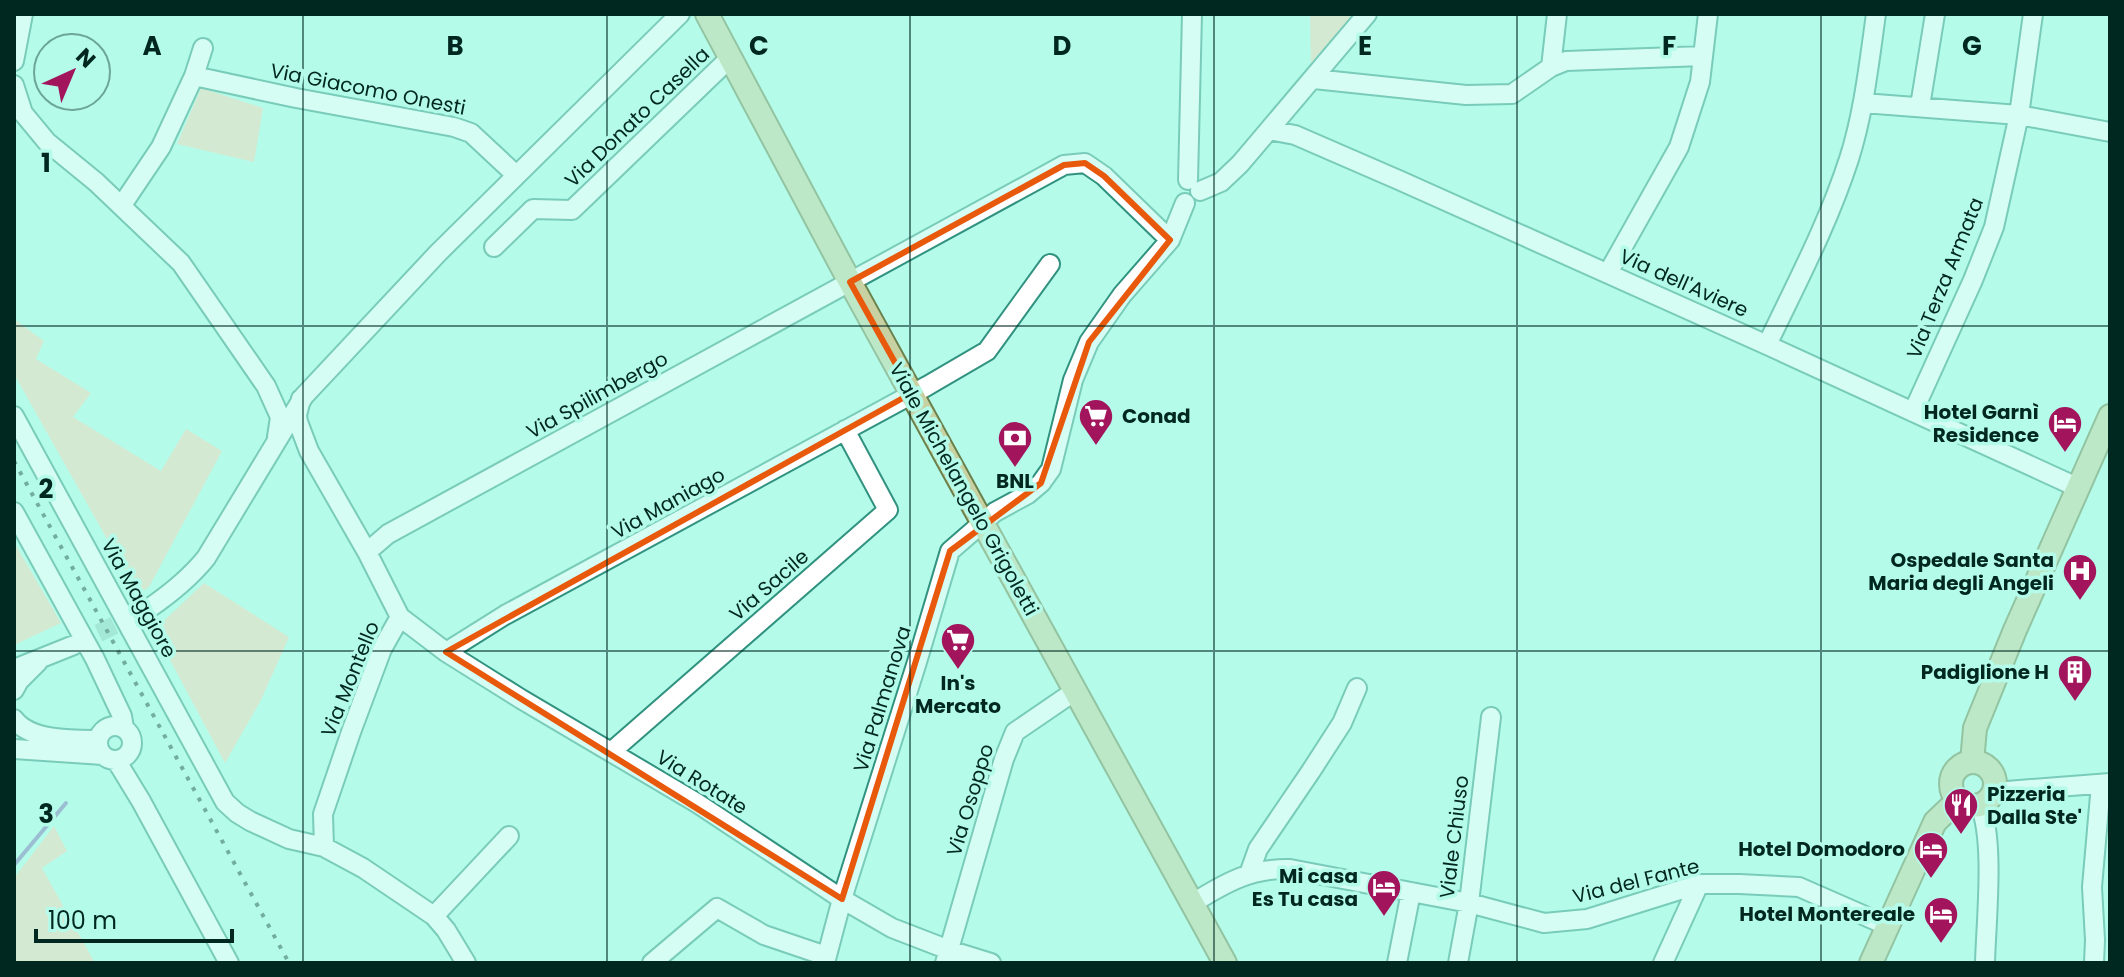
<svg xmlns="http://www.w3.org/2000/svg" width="2124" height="977" font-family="Poppins,sans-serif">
<rect width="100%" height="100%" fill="#b4fbea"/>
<path fill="#fad3b7" d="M 1310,14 L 1354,14 L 1311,69 Z
M 201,88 L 263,108 L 254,162 L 177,144 Z
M 14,319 L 44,341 L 36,359 L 91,393 L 73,417 L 161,471 L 186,429 L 222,451 L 149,587 L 138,594 L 14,374 Z
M 14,542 L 61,623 L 14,645 Z
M 204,583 L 289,637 L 261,700 L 225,763 L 154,630 Z
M 54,826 L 67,851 L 42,868 L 95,963 L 14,963 L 14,878 Z"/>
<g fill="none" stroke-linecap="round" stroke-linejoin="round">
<path stroke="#7e73b9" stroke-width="4" d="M 14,865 L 66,803"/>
<path stroke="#90d1c2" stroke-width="18" stroke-dasharray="18 9" stroke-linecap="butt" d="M 74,645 L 148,609"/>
<g stroke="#31927f" stroke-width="22">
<path id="minor" d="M 14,61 L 23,14
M 1551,67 L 1557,14
M 194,76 L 203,48
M 1314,79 L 1466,95 L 1512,94 L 1551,67 L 1566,61 L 1703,56
M 14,85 L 23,113
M 1863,103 L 2019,115 L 2110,132
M 1920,106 L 1935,14
M 14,107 L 23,113 L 47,142 L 96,182 L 181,263 L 266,386 L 280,417 L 277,437
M 1269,130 L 1295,135 L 1401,181 L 1767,345 L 2068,483 L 2077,489
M 1188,180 L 1192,14
M 1200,191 L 1221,182 L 1240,164 L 1367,14
M 122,205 L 161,147 L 194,76 L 296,98 L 454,127 L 471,133 L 516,175
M 494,247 L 533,209 L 572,210 L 730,58
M 1608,273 L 1679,147 L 1700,82 L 1708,14
M 1767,345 C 1796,284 1828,224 1849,159 C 1864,112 1869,63 1876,14
M 301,399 L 297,415 L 298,422 L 309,451 L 367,552 L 400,617 L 446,652 L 521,699 L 697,803 L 842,899 L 892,928 L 949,950 L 991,963
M 1913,412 L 1973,280 L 1994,227 L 2019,115 L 2033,14
M 14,416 L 225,802 L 237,813 L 250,821 L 289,839 L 324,847 L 363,868 L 434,916 L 446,930 L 466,963
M 14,512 L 95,659 L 122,716 L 124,728
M 367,552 L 388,534 L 1064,165 L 1085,163 L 1104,176 L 1170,240
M 148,609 C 170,594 189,579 206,558 L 304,396 L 438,253 L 680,14
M 446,652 L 505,615 L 927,386 L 987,351 L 1050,264
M 14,669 L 74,645
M 14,690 L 19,681 L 38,662
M 14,719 C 30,741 73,740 98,740
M98 743a17 17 0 1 1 34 0a17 17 0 1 1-34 0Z
M 14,749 L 103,755
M 611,752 L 888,510 L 845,430
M 116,760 L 141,801 L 229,963
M 1994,792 L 2110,783
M 1980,805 C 1995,841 1986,922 1985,963
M 324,847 L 323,814 L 351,732 L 382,649 L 400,617
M 1249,874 L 1258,849 L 1311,771 L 1342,723 L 1357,688
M 1193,903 C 1225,883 1251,868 1290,869 L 1469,903 L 1544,923 L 1587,919 L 1699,884 L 1739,884 L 1799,887 L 1888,926
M 434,916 L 509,836
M 652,963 L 717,908 L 764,935 L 826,956
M 825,963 L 842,899 L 917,662 L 950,551 L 995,512 L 1028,494 L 1041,483 L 1051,469 L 1073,380 L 1089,342 L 1122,295 L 1170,240 L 1185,203
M 945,963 L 1004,759 L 1015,732 L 1075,691
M 1397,963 L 1411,892
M 1458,963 L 1469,903 L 1491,717
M 1663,963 L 1699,884
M 2094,963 L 2095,940 L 2092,887 L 2101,784"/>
</g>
<g stroke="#6a814b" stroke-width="26">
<path id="major" d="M 707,14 L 850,282 L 1225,963
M 1972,762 L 1975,728 L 2015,630 L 2110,416
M1951 784a22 22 0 1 1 44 0a22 22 0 1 1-44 0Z
M 1871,963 L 1935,822 L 1958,800"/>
</g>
<use href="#minor" stroke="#fff" stroke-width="18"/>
<use href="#major" stroke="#c8d1a1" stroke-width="22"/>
<path stroke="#224f46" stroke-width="4" stroke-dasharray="4 8" stroke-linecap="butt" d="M 14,461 L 289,963"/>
</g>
<path d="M0 0H2124V977H0ZM 1085,163 L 1104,176 L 1170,240 L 1089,342 L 1041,483 L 950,551 L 842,899 L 446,652 L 912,393 L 850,282 L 1064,165 Z" fill="#b4fbea" fill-opacity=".55" fill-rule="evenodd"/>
<path fill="none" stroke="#e8590c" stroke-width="6" stroke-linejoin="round" d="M 1085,163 L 1104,176 L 1170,240 L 1089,342 L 1041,483 L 950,551 L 842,899 L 446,652 L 912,393 L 850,282 L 1064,165 Z"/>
<path fill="none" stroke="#002720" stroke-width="2" stroke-opacity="0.55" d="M 303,14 L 303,963M 607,14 L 607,963M 910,14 L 910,963M 1214,14 L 1214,963M 1517,14 L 1517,963M 1821,14 L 1821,963M 14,326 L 2110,326M 14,651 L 2110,651"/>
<defs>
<g id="supermarket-pin" transform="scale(1.8)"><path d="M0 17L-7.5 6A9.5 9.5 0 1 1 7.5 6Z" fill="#a2155c" stroke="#b4fbea"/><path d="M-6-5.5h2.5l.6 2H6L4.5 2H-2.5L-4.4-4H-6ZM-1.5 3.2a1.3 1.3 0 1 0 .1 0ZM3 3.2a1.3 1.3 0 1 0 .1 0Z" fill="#fff"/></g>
<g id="hotel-pin" transform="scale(1.8)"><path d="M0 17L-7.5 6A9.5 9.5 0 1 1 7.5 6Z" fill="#a2155c" stroke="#b4fbea"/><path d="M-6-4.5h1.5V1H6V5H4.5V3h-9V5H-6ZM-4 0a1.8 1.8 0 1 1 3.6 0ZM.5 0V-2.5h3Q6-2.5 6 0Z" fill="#fff"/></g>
<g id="bank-pin" transform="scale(1.8)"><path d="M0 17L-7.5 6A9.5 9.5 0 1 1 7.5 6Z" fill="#a2155c" stroke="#b4fbea"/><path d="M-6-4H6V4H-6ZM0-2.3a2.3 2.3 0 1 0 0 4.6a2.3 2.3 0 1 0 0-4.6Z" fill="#fff"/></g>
<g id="hospital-pin" transform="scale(1.8)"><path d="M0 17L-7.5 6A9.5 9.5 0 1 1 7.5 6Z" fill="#a2155c" stroke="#b4fbea"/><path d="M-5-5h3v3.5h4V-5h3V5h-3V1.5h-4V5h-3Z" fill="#fff"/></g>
<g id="building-pin" transform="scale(1.8)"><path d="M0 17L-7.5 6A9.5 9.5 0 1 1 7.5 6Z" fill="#a2155c" stroke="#b4fbea"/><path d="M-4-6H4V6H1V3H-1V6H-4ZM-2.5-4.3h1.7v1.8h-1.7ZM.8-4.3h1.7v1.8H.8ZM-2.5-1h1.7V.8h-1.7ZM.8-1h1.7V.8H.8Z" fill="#fff"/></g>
<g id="restaurant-pin" transform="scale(1.8)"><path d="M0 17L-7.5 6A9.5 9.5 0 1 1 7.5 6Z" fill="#a2155c" stroke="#b4fbea"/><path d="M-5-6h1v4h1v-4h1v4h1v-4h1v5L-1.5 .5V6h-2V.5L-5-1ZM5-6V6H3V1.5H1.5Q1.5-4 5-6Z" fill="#fff"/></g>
</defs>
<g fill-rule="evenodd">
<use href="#supermarket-pin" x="1096" y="416"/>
<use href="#hotel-pin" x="2065" y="423"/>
<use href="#bank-pin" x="1015" y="438"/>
<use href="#hospital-pin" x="2080" y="571"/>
<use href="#supermarket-pin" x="958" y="640"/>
<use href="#building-pin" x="2075" y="672"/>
<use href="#restaurant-pin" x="1961" y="805"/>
<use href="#hotel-pin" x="1931" y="849"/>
<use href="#hotel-pin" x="1384" y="887"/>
<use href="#hotel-pin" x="1941" y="914"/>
</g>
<g text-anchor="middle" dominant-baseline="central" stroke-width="7" stroke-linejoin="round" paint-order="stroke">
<g font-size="20" fill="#002720" stroke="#b4fbea">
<text transform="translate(368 89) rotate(11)">Via Giacomo Onesti</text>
<text transform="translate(637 117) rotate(-44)">Via Donato Casella</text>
<text transform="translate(1945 278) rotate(-68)">Via Terza Armata</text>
<text transform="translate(1684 283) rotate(24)">Via dell'Aviere</text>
<text transform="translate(597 395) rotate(-29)">Via Spilimbergo</text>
<text transform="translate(964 489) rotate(61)">Viale Michelangelo Grigoletti</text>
<text transform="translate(668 503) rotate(-29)">Via Maniago</text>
<text transform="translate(769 585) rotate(-41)">Via Sacile</text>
<text transform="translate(139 598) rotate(61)">Via Maggiore</text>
<text transform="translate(350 679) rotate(-68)">Via Montello</text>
<text transform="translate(882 699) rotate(-73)">Via Palmanova</text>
<text transform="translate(702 782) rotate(32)">Via Rotate</text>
<text transform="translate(970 800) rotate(-73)">Via Osoppo</text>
<text transform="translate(1454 837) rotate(-83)">Viale Chiuso</text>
<text transform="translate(1636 881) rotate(-14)">Via del Fante</text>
</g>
<g font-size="20" font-weight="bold" fill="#002720" stroke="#b4fbea" text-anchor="end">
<text x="2039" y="412">Hotel Garnì<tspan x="2039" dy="23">Residence</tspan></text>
<text x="1122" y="416" text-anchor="start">Conad</text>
<text x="1015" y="481" text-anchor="middle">BNL</text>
<text x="2054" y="560">Ospedale Santa<tspan x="2054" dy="23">Maria degli Angeli</tspan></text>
<text x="2049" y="672">Padiglione H</text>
<text x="958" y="683" text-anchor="middle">In's<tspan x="958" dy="23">Mercato</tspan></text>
<text x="1987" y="794" text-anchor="start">Pizzeria<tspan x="1987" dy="23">Dalla Ste'</tspan></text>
<text x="1905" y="849">Hotel Domodoro</text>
<text x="1358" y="876">Mi casa<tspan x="1358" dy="23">Es Tu casa</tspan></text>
<text x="1915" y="914">Hotel Montereale</text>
</g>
</g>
<g font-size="26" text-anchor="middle" font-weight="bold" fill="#002720" stroke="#b4fbea" stroke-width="7" stroke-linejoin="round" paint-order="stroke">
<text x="152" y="55">A</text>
<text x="455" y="55">B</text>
<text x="759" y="55">C</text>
<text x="1062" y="55">D</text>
<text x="1365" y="55">E</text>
<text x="1669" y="55">F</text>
<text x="1972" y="55">G</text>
<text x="46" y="172">1</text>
<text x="46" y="498">2</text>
<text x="46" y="823">3</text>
</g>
<rect width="2124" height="977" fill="none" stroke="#002720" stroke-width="32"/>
<g transform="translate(72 72) rotate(44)"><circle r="38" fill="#b4fbea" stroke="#6ca699" stroke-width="2"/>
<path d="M0-6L14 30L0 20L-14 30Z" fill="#a2155c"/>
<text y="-12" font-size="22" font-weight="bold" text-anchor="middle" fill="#002720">N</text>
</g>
<path d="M36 929v12h196v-12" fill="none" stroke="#002720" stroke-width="4"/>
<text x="48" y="929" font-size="24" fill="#002720" stroke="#b4fbea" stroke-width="6" paint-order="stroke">100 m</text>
</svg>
